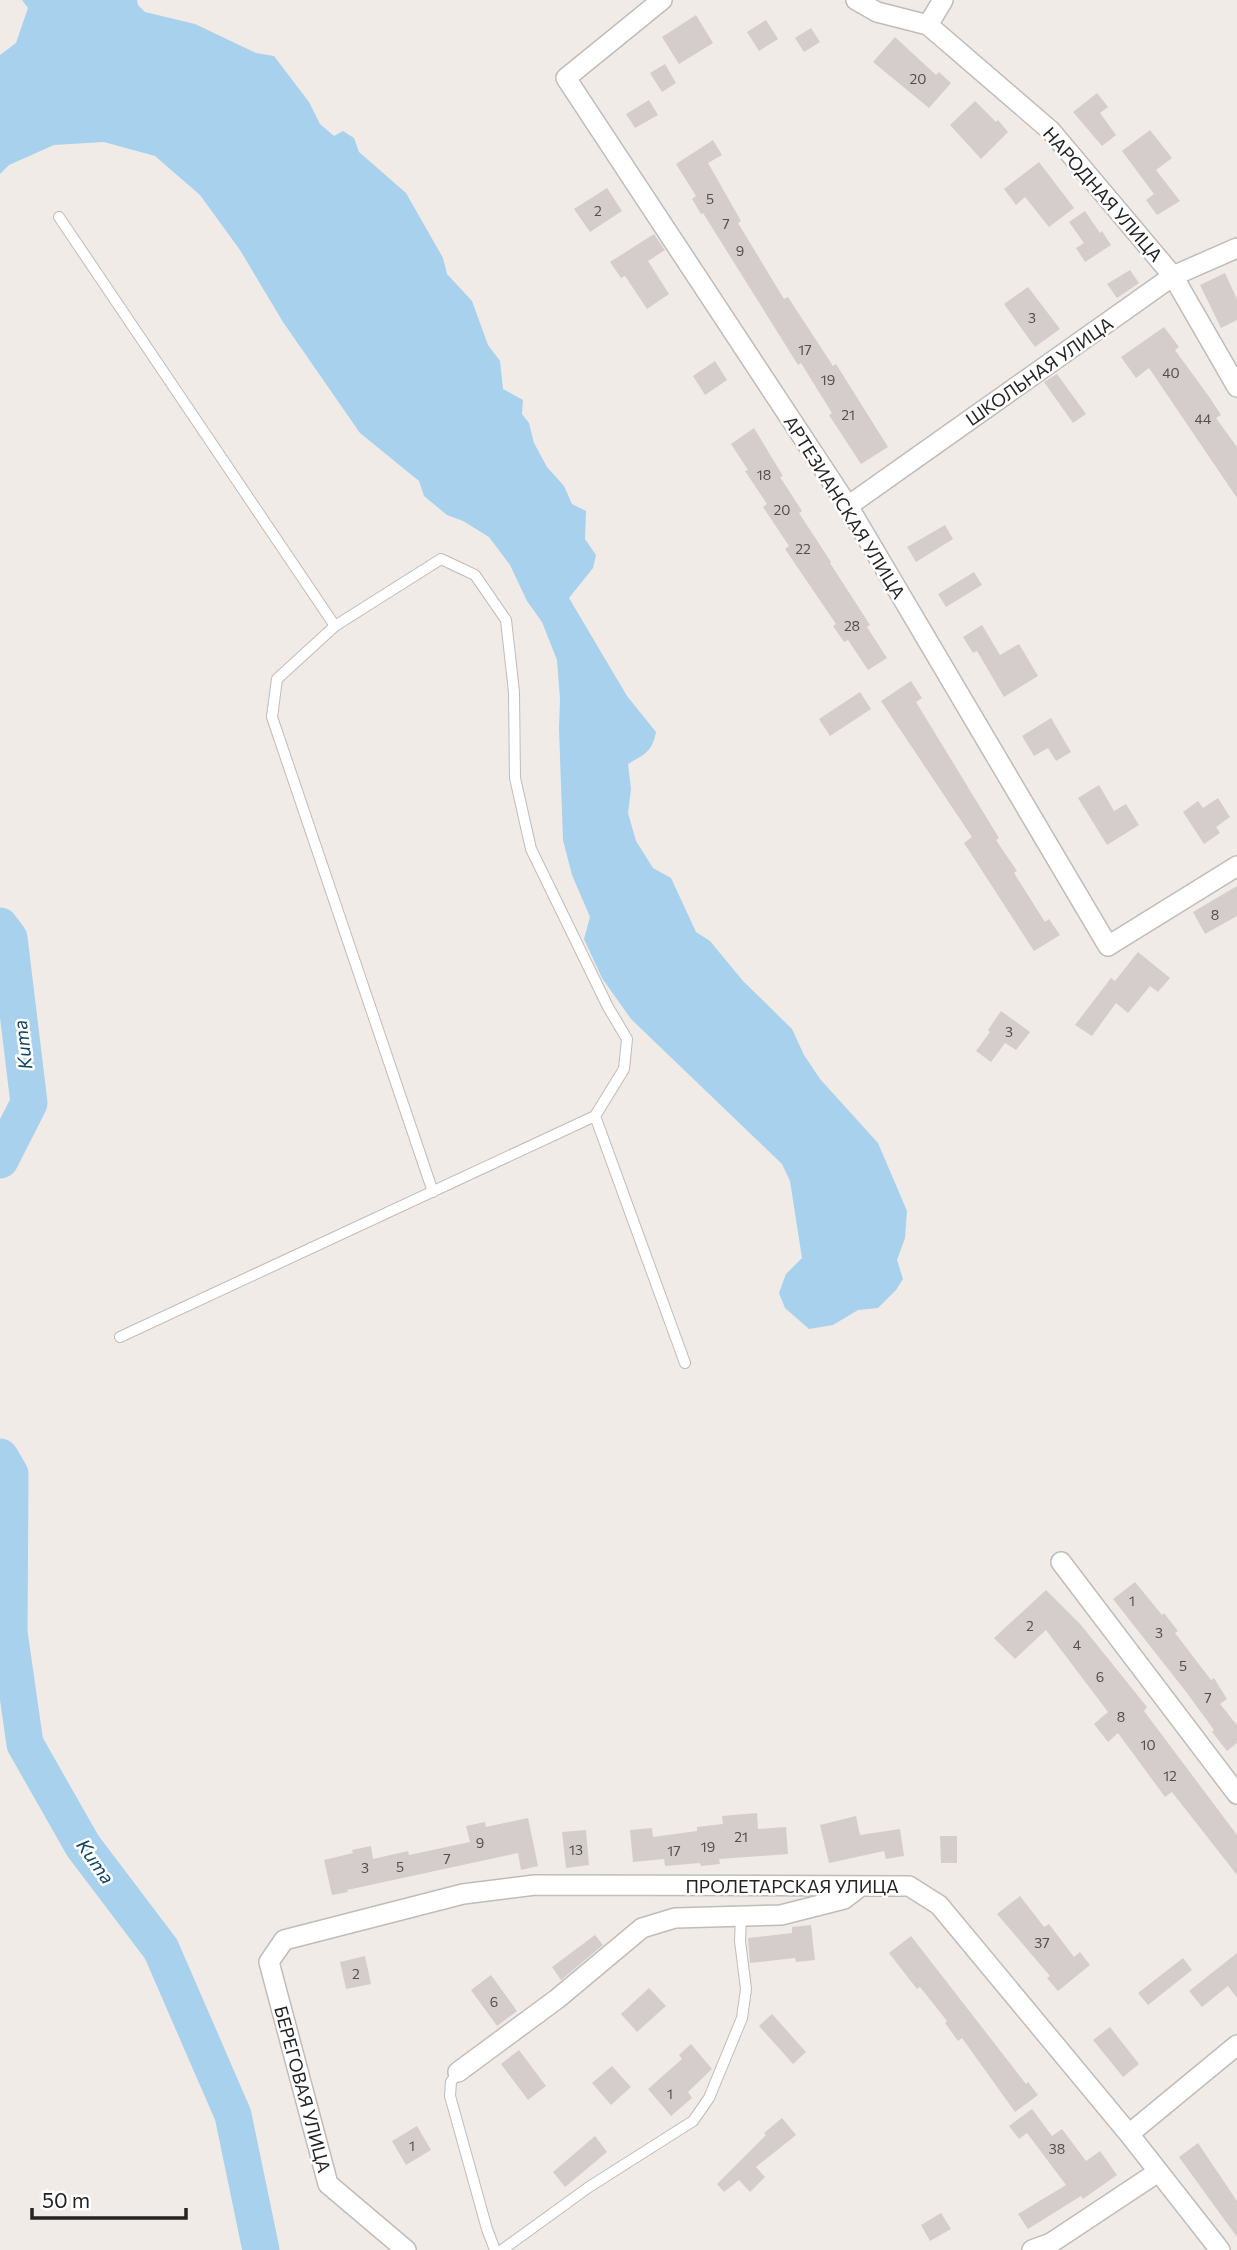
<svg xmlns="http://www.w3.org/2000/svg" width="1237" height="2250" font-family="Commissioner,sans-serif">
<rect width="100%" height="100%" fill="#f0ebe7"/>
<path fill="#a7d1ec" d="M 22,0 L 137,0 L 138,5 L 145,12 L 195,24 L 256,53 L 274,56 L 309,102 L 320,124 L 334,136 L 343,131 L 354,138 L 359,152 L 406,193 L 443,258 L 447,274 L 472,301 L 488,345 L 500,361 L 503,389 L 523,400 L 522,414 L 529,423 L 534,443 L 547,467 L 564,486 L 572,504 L 586,511 L 585,539 L 596,555 L 593,568 L 569,598 L 627,696 L 656,732 C 652,752 645,754 628,764 L 631,789 L 628,813 L 636,841 L 653,868 L 671,878 L 696,932 L 710,941 L 743,981 L 792,1029 L 804,1055 L 820,1079 L 878,1143 L 907,1211 L 905,1238 L 897,1260 L 903,1279 L 896,1290 L 878,1308 L 858,1310 L 833,1325 L 809,1329 L 785,1308 L 779,1293 L 786,1274 L 802,1258 L 790,1181 L 782,1164 L 631,1019 L 602,978 L 584,939 L 590,917 L 572,875 L 563,840 L 559,729 L 560,699 L 557,660 L 542,622 L 527,601 L 510,565 L 489,537 L 463,521 L 447,515 L 424,496 L 419,481 L 360,433 L 283,322 L 240,250 L 200,195 L 155,156 L 104,142 L 54,145 L 9,165 L 0,174 L 0,55 L 16,43 L 28,8 Z"/>
<g fill="none" stroke-linecap="round" stroke-linejoin="round">
<path stroke="#a7d1ec" stroke-width="37" d="M 0,926 L 9,938 L 29,1103 L 0,1160
M 0,1457 L 10,1474 L 9,1632 L 25,1744 L 83,1846 L 161,1949 L 233,2115 L 261,2250"/>
</g>
<path fill="#d4cdcc" d="M 696,15 L 713,43 L 679,64 L 662,37 Z
M 766,20 L 778,39 L 759,51 L 747,32 Z
M 811,28 L 820,42 L 804,52 L 795,38 Z
M 895,37 L 936,75 L 939,72 L 951,83 L 929,108 L 873,62 Z
M 665,64 L 676,83 L 662,92 L 650,73 Z
M 1097,93 L 1108,107 L 1100,113 L 1116,135 L 1102,146 L 1073,112 Z
M 649,100 L 658,115 L 635,128 L 626,114 Z
M 975,101 L 996,122 L 998,120 L 1008,132 L 981,159 L 950,125 Z
M 1150,130 L 1172,158 L 1156,170 L 1180,201 L 1157,215 L 1146,200 L 1154,194 L 1122,151 Z
M 713,140 L 722,155 L 708,163 L 741,221 L 738,223 L 784,299 L 788,297 L 833,366 L 836,364 L 888,447 L 861,464 L 829,415 L 832,413 L 801,363 L 798,365 L 703,213 L 701,214 L 692,199 L 696,196 L 676,164 Z
M 1039,162 L 1074,208 L 1049,227 L 1025,197 L 1016,205 L 1004,189 Z
M 607,188 L 622,211 L 590,232 L 574,209 Z
M 1085,211 L 1100,233 L 1102,231 L 1111,245 L 1085,262 L 1076,248 L 1084,243 L 1069,222 Z
M 654,234 L 665,250 L 648,261 L 669,294 L 647,309 L 625,276 L 621,278 L 610,262 Z
M 1130,270 L 1139,283 L 1117,298 L 1107,284 Z
M 1225,273 L 1237,299 L 1237,320 L 1221,328 L 1200,285 Z
M 1028,287 L 1060,329 L 1035,347 L 1004,304 Z
M 1164,327 L 1179,347 L 1175,350 L 1210,398 L 1221,415 L 1216,418 L 1237,447 L 1237,498 L 1149,368 L 1136,378 L 1121,357 Z
M 715,361 L 727,380 L 705,395 L 693,376 Z
M 1057,374 L 1086,414 L 1073,423 L 1044,382 Z
M 754,428 L 783,476 L 780,477 L 802,511 L 799,513 L 831,562 L 830,563 L 870,625 L 867,627 L 887,658 L 868,670 L 848,640 L 844,642 L 833,626 L 836,624 L 785,549 L 789,546 L 763,507 L 767,504 L 745,471 L 748,470 L 731,444 Z
M 945,525 L 953,539 L 916,562 L 907,547 Z
M 974,572 L 982,585 L 946,607 L 938,594 Z
M 982,625 L 1000,655 L 1019,644 L 1038,676 L 1004,697 L 977,651 L 973,653 L 963,637 Z
M 911,681 L 922,698 L 916,702 L 999,838 L 996,840 L 1017,871 L 1014,873 L 1045,922 L 1049,919 L 1060,935 L 1034,951 L 964,843 L 972,837 L 881,701 Z
M 860,692 L 871,709 L 830,736 L 819,719 Z
M 1051,718 L 1071,752 L 1056,761 L 1048,748 L 1034,756 L 1022,736 Z
M 1099,785 L 1114,811 L 1126,804 L 1139,825 L 1107,845 L 1078,798 Z
M 1218,798 L 1230,817 L 1216,827 L 1220,833 L 1204,844 L 1183,812 L 1198,801 L 1203,808 Z
M 1237,886 L 1237,916 L 1205,934 L 1193,912 Z
M 1138,952 L 1170,978 L 1158,992 L 1150,986 L 1128,1013 L 1116,1003 L 1092,1036 L 1075,1025 L 1111,978 L 1115,981 Z
M 1001,1011 L 1030,1032 L 1016,1050 L 1005,1043 L 991,1062 L 976,1051 L 990,1032 L 988,1030 Z
M 1135,1582 L 1162,1615 L 1164,1613 L 1178,1631 L 1175,1633 L 1211,1680 L 1214,1678 L 1227,1699 L 1220,1704 L 1237,1725 L 1237,1743 L 1227,1751 L 1212,1732 L 1214,1730 L 1187,1693 L 1113,1599 Z
M 1046,1590 L 1081,1625 L 1147,1707 L 1144,1711 L 1237,1835 L 1237,1875 L 1172,1792 L 1165,1797 L 1118,1733 L 1108,1742 L 1094,1724 L 1108,1712 L 1046,1630 L 1015,1659 L 994,1638 Z
M 757,1813 L 758,1829 L 786,1827 L 788,1854 L 719,1859 L 720,1864 L 701,1866 L 700,1863 L 665,1866 L 664,1859 L 633,1862 L 630,1830 L 652,1828 L 653,1837 L 697,1831 L 697,1827 L 723,1824 L 722,1816 Z
M 856,1816 L 860,1835 L 900,1829 L 904,1856 L 886,1859 L 884,1851 L 829,1863 L 820,1825 Z
M 528,1818 L 538,1866 L 521,1870 L 518,1853 L 347,1890 L 348,1892 L 332,1895 L 324,1860 L 353,1853 L 352,1850 L 371,1846 L 373,1859 L 408,1851 L 409,1855 L 470,1842 L 466,1826 L 485,1822 L 486,1827 Z
M 586,1830 L 589,1865 L 566,1868 L 562,1832 Z
M 940,1836 L 957,1836 L 957,1863 L 941,1863 Z
M 1020,1896 L 1044,1927 L 1049,1924 L 1074,1957 L 1080,1952 L 1090,1965 L 1058,1991 L 1047,1978 L 1050,1976 L 997,1914 Z
M 811,1925 L 815,1960 L 796,1962 L 795,1958 L 750,1963 L 748,1938 L 792,1933 L 792,1927 Z
M 595,1935 L 603,1945 L 561,1980 L 552,1967 Z
M 911,1936 L 1026,2084 L 1028,2082 L 1038,2095 L 1015,2112 L 962,2038 L 958,2041 L 945,2023 L 947,2021 L 920,1987 L 917,1989 L 889,1953 Z
M 1237,1953 L 1237,1998 L 1228,1986 L 1202,2007 L 1189,1991 Z
M 365,1956 L 371,1984 L 346,1989 L 340,1962 Z
M 1183,1958 L 1192,1970 L 1148,2005 L 1138,1993 Z
M 491,1975 L 517,2011 L 497,2026 L 471,1990 Z
M 649,1988 L 666,2006 L 637,2032 L 621,2014 Z
M 772,2014 L 806,2052 L 793,2064 L 759,2026 Z
M 1110,2027 L 1139,2064 L 1123,2077 L 1093,2040 Z
M 691,2044 L 712,2069 L 688,2092 L 692,2098 L 671,2116 L 648,2089 L 682,2059 L 679,2055 Z
M 519,2050 L 546,2086 L 528,2100 L 501,2064 Z
M 612,2066 L 631,2087 L 611,2105 L 592,2083 Z
M 1032,2109 L 1052,2136 L 1062,2129 L 1086,2161 L 1100,2151 L 1117,2175 L 1083,2199 L 1081,2196 L 1028,2229 L 1018,2214 L 1066,2185 L 1027,2133 L 1019,2139 L 1009,2126 Z
M 782,2118 L 796,2135 L 756,2167 L 765,2177 L 750,2192 L 739,2180 L 724,2192 L 717,2184 L 766,2135 L 764,2133 Z
M 417,2126 L 431,2150 L 406,2165 L 392,2141 Z
M 595,2136 L 607,2152 L 565,2187 L 553,2172 Z
M 1198,2143 L 1237,2201 L 1237,2237 L 1179,2157 Z
M 941,2213 L 951,2229 L 930,2241 L 921,2225 Z"/>
<g fill="none" stroke-linecap="round" stroke-linejoin="round">
<g stroke="#c1bcb8" stroke-width="12">
<path id="lane" d="M 59,217 L 335,626
M 433,1192 L 272,717 L 277,679 L 335,626 L 441,559 L 475,575 L 506,620 L 514,692 L 515,778 L 531,849 L 608,1007 L 627,1039 L 624,1069 L 595,1116
M 120,1337 L 595,1116 L 685,1363
M 458,2072 L 451,2082 L 450,2096 L 487,2229 L 495,2250
M 502,2250 L 589,2187 L 693,2121 L 709,2098 L 742,2018 L 746,1989 L 740,1941 L 741,1916"/>
</g>
<g stroke="#c1bcb8" stroke-width="22">
<path id="street" d="M 662,0 L 566,78 L 848,506 L 1108,946 L 1237,866
M 856,0 L 877,12 L 928,25 L 1051,131 L 1173,276 L 1237,387
M 928,25 L 943,0
M 848,506 L 1173,276 L 1237,248
M 1061,1562 L 1237,1794
M 458,2072 L 557,1999 L 642,1928 L 675,1918 L 781,1915 L 844,1899 L 861,1886
M 1129,2134 L 1237,2045
M 406,2250 L 328,2184 L 269,1962 L 284,1940 L 463,1894 L 535,1885 L 909,1886 L 939,1905 L 1129,2134 L 1220,2250
M 1032,2250 L 1051,2243 L 1158,2172"/>
</g>
<use href="#lane" stroke="#fff" stroke-width="10"/>
<use href="#street" stroke="#fff" stroke-width="19"/>
</g>
<g text-anchor="middle" dominant-baseline="central" stroke-width="5" stroke-linejoin="round" paint-order="stroke">
<g font-size="14" fill="#514e4c">
<text x="918" y="78">20</text>
<text x="710" y="198">5</text>
<text x="598" y="210">2</text>
<text x="726" y="223">7</text>
<text x="740" y="250">9</text>
<text x="1032" y="317">3</text>
<text x="805" y="349">17</text>
<text x="1171" y="372">40</text>
<text x="828" y="379">19</text>
<text x="848" y="414">21</text>
<text x="1203" y="418">44</text>
<text x="764" y="474">18</text>
<text x="782" y="509">20</text>
<text x="803" y="548">22</text>
<text x="852" y="625">28</text>
<text x="1215" y="914">8</text>
<text x="1009" y="1031">3</text>
<text x="1132" y="1600">1</text>
<text x="1030" y="1625">2</text>
<text x="1159" y="1632">3</text>
<text x="1077" y="1644">4</text>
<text x="1183" y="1665">5</text>
<text x="1100" y="1676">6</text>
<text x="1208" y="1697">7</text>
<text x="1121" y="1716">8</text>
<text x="1148" y="1744">10</text>
<text x="1170" y="1775">12</text>
<text x="741" y="1836">21</text>
<text x="480" y="1842">9</text>
<text x="708" y="1846">19</text>
<text x="576" y="1849">13</text>
<text x="674" y="1850">17</text>
<text x="447" y="1858">7</text>
<text x="400" y="1866">5</text>
<text x="365" y="1867">3</text>
<text x="1042" y="1942">37</text>
<text x="356" y="1973">2</text>
<text x="494" y="2001">6</text>
<text x="670" y="2093">1</text>
<text x="412" y="2145">1</text>
<text x="1057" y="2148">38</text>
</g>
<g font-size="18" fill="#252322" stroke="#fff">
<text transform="translate(1103 194) rotate(49)">НАРОДНАЯ УЛИЦА</text>
<text transform="translate(1039 371) rotate(-35)">ШКОЛЬНАЯ УЛИЦА</text>
<text transform="translate(845 507) rotate(58)">АРТЕЗИАНСКАЯ УЛИЦА</text>
<text x="792" y="1886">ПРОЛЕТАРСКАЯ УЛИЦА</text>
<text transform="translate(303 2089) rotate(75)">БЕРЕГОВАЯ УЛИЦА</text>
</g>
<g font-size="19" font-style="italic" fill="#114561" stroke="#fff">
<text transform="translate(22 1045) rotate(-97)">Kuma</text>
<text transform="translate(96 1861) rotate(55)">Kuma</text>
</g>
</g>
<path d="M32 2208v10h154v-10" fill="none" stroke="#252322" stroke-width="3.5"/>
<text x="42" y="2208" font-size="21" fill="#252322" stroke="#ffffff" stroke-width="5" paint-order="stroke">50 m</text>
</svg>
